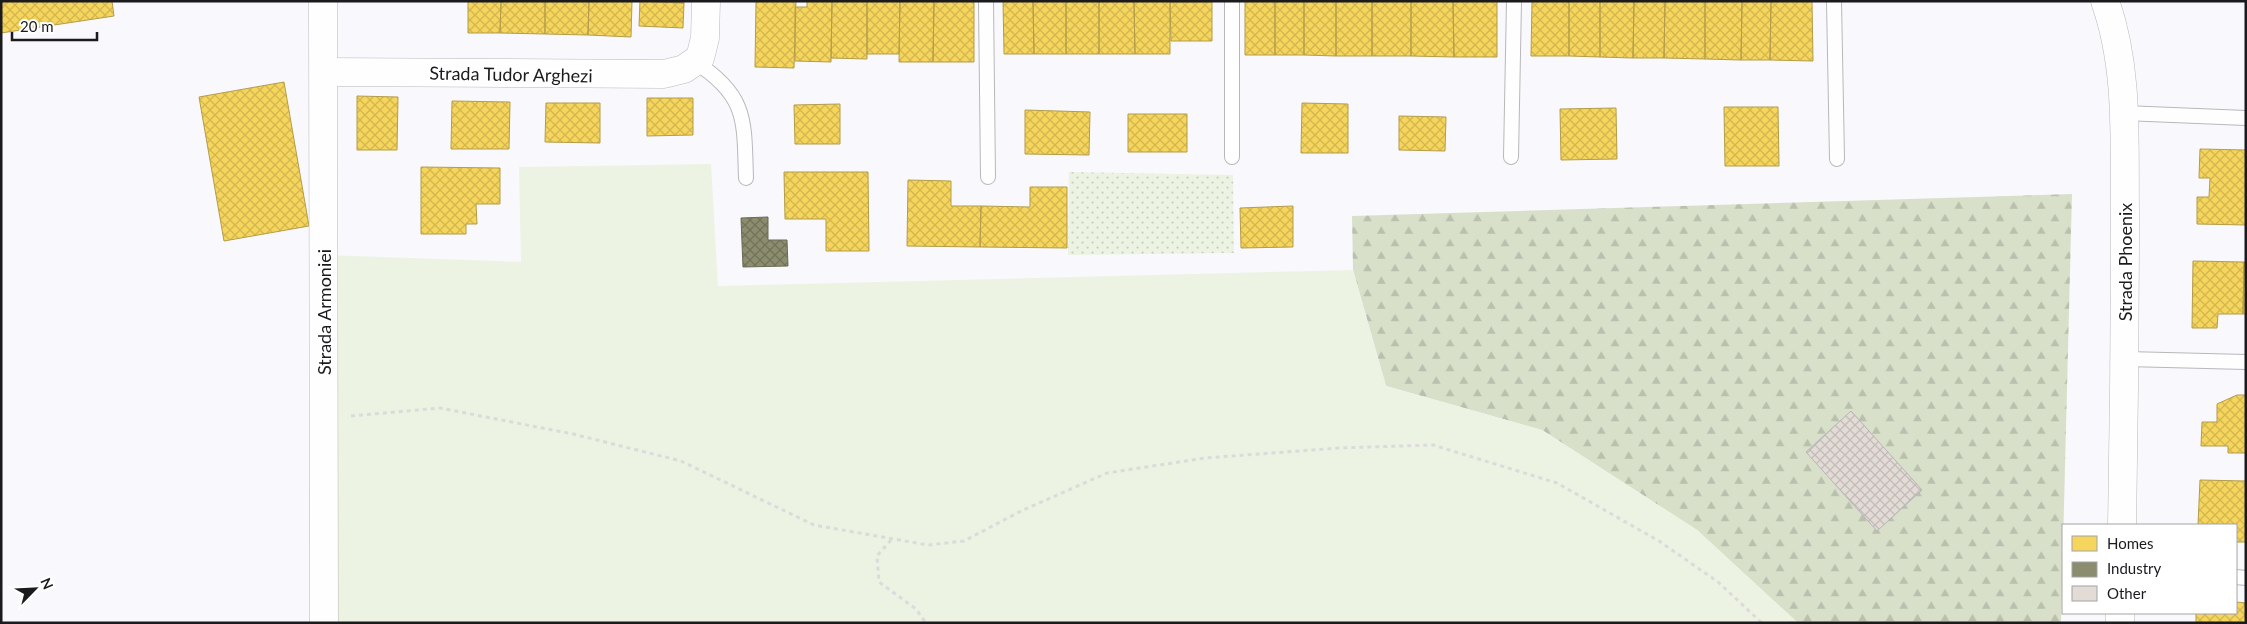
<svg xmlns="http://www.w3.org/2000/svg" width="2247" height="624" font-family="Lato,sans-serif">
<defs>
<pattern id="forest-firs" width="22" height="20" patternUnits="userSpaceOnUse" patternTransform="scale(1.25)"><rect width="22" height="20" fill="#d8e0ca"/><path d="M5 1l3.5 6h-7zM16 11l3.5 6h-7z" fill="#b9c0ad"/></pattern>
<pattern id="park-dots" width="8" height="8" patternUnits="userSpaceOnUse" patternTransform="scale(1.25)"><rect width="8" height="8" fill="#ecf3e2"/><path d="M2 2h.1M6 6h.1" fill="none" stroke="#cad0c1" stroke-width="1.8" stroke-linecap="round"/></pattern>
<pattern id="homes-cross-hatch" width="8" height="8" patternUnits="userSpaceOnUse" patternTransform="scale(1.25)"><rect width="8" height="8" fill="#f6d55c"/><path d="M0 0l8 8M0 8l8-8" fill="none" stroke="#d2b650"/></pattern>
<pattern id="industry-cross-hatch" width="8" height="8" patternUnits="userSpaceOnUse" patternTransform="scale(1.25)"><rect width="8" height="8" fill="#8c8c6e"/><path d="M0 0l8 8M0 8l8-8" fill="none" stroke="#72725a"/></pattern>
<pattern id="building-cross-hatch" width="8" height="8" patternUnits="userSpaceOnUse" patternTransform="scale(1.25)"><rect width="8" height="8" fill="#e3dbd6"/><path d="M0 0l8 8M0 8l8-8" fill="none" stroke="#c2bbb7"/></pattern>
</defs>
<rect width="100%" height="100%" fill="#f9f8fd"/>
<path fill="url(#forest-firs)" d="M 2072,194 L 2061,623 L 1798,623 L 1697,530 L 1542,430 L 1386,386 L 1353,270 L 1352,216 Z"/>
<path fill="url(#park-dots)" d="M 1069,172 L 1233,175 L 1234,253 L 1068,255 Z"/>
<path fill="#ecf3e2" d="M 711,164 L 718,286 L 1353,270 L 1386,386 L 1542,430 L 1697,530 L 1798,623 L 326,623 L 324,255 L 521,262 L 519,167 Z"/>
<path fill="url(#homes-cross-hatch)" stroke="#b49d49" d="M 1,1 L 112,1 L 114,16 L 1,33 Z
M 468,1 L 501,1 L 500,33 L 468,33 Z
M 501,1 L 545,1 L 545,34 L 500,33 Z
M 545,1 L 589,1 L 588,35 L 545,34 Z
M 589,1 L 632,1 L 631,37 L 588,35 Z
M 640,1 L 684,3 L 683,28 L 639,26 Z
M 641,1 L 684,1 L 684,3 Z
M 756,1 L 796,1 L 794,68 L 755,67 Z
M 807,1 L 832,1 L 831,62 L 795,61 L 795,7 L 807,7 Z
M 832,1 L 867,1 L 867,59 L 831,58 Z
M 867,1 L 900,1 L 899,54 L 867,54 Z
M 900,1 L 934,1 L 933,62 L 899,62 Z
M 934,1 L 974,1 L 974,62 L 933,62 Z
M 1003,1 L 1033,1 L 1034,54 L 1004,54 Z
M 1033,1 L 1066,1 L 1066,54 L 1034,54 Z
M 1066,1 L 1099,1 L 1099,54 L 1066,54 Z
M 1099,1 L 1134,1 L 1135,54 L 1099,54 Z
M 1134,1 L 1170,1 L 1170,54 L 1135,54 Z
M 1245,1 L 1275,1 L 1275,55 L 1245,55 Z
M 1275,1 L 1304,1 L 1304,55 L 1275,55 Z
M 1304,1 L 1336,1 L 1336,56 L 1304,55 Z
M 1336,1 L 1372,1 L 1372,56 L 1336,56 Z
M 1372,1 L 1411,1 L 1411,56 L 1372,56 Z
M 1411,1 L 1453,1 L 1454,57 L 1411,56 Z
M 1453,1 L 1497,1 L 1497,57 L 1454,57 Z
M 1532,1 L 1569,1 L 1569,56 L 1531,56 Z
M 1569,1 L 1600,1 L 1600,57 L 1569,56 Z
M 1600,1 L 1634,1 L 1633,58 L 1600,57 Z
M 1634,1 L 1665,1 L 1664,58 L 1633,58 Z
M 1665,1 L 1705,1 L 1705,59 L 1664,58 Z
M 1705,1 L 1742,1 L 1741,60 L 1705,59 Z
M 1742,1 L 1771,1 L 1770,60 L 1741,60 Z
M 1771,1 L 1812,1 L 1813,61 L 1770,60 Z
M 1170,2 L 1212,2 L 1212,41 L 1171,41 Z
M 284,82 L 309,226 L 224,241 L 199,97 Z
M 357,96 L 398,97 L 397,150 L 357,150 Z
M 647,98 L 693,98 L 693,135 L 647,136 Z
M 452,101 L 510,102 L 509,149 L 451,149 Z
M 546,103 L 600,103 L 600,143 L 545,142 Z
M 1302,103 L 1348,104 L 1348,153 L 1301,153 Z
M 840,104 L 840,144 L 795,144 L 794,105 Z
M 1724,107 L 1778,107 L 1779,166 L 1725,166 Z
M 1616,108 L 1617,159 L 1561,160 L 1560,109 Z
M 1025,110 L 1090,112 L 1089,155 L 1025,154 Z
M 1128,114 L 1187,114 L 1187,152 L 1128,152 Z
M 1399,116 L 1446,117 L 1445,151 L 1399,150 Z
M 2200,149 L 2246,150 L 2246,225 L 2197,224 L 2197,197 L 2209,197 L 2210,178 L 2199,178 Z
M 421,167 L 500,168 L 500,204 L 476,204 L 477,224 L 466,224 L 466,234 L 421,234 Z
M 784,172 L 868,172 L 869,251 L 826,251 L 826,219 L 785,219 Z
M 908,180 L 951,181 L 951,206 L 981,206 L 980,247 L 907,246 Z
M 1030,187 L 1067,187 L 1067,248 L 980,247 L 981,206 L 1030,207 Z
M 1293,206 L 1293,247 L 1241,248 L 1240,208 Z
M 2193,261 L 2244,262 L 2243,314 L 2218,314 L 2217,328 L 2192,328 Z
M 2244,262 L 2246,262 L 2246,314 L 2243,314 Z
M 2237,395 L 2246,395 L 2246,453 L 2228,453 L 2228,446 L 2201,446 L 2202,422 L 2217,422 L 2217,404 Z
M 2200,480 L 2246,481 L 2246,542 L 2236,542 L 2236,525 L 2198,525 Z
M 2236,602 L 2246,603 L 2246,623 L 2196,623 L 2196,613 L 2236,613 Z"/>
<path fill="url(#industry-cross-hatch)" stroke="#6a6a56" d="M 768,217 L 768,240 L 787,240 L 788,266 L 743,267 L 741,218 Z"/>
<path fill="url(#building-cross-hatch)" stroke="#b6b4b6" d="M 1851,411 L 1922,490 L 1877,531 L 1806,452 Z"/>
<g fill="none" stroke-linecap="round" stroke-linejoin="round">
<g stroke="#b8b8bb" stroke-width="16">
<path id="service" d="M 986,1 L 988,177
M 1232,1 L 1232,157
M 1834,1 L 1837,159
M 695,62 C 748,96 744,121 746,178
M 2124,113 L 2246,118
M 1511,157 L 1514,1
M 2126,359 L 2246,362
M 2236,577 L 2246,578"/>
</g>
<g stroke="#b8b8bb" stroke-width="29">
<path id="minor" d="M 2105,1 C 2129,68 2124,141 2125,211 C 2125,316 2124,420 2122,525
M 324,72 L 664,74 L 684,69 L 700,58 L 705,38 L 706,1
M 2120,623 L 2120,613"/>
</g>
<g stroke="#b8b8bb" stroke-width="29">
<path id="tertiary" d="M 323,1 L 324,623"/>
</g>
<path stroke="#dbdbdc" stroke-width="3" stroke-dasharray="4 4" stroke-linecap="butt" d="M 351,416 L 440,408 L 573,434 L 681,461 L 814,525 L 928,545 L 964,541 L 1021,511 L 1107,473 L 1205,458 L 1339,448 L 1433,445 L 1557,483 L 1659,541 L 1718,582 L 1762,623
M 891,540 L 877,556 L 879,582 L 916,609 L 926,623"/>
<use href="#service" stroke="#fefeff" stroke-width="14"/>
<use href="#minor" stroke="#fefeff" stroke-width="28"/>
<use href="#tertiary" stroke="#fefeff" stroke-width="28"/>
</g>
<g text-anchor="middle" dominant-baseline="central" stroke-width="5" stroke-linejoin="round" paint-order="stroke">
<g font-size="18" fill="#1b1b1e" stroke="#fff">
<text transform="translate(511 74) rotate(1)">Strada Tudor Arghezi</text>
<text transform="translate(2125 262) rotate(-90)">Strada Phoenix</text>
<text transform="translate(324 312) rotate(-90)">Strada Armoniei</text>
</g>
</g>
<rect width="2247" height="624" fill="none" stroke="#1b1b1e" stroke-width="5"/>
<rect x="2062" y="524" width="175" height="90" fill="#ffffff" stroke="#a4a4a5"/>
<rect x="2072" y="536" width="25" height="15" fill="#f6d55c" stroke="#a4a4a5"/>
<text x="2107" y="549" font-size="15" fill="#1b1b1e">Homes</text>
<rect x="2072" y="562" width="25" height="15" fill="#8c8c6e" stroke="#a4a4a5"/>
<text x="2107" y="574" font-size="15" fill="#1b1b1e">Industry</text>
<rect x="2072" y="586" width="25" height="15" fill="#e3dbd6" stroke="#a4a4a5"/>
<text x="2107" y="599" font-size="15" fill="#1b1b1e">Other</text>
<g transform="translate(35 589) rotate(66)" stroke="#ffffff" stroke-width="4" paint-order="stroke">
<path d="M0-4L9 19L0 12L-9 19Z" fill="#1b1b1e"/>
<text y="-8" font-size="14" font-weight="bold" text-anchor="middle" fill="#1b1b1e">N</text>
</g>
<path d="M12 32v8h85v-8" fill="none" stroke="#1b1b1e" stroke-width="2.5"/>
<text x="20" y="32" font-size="15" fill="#1b1b1e" stroke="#ffffff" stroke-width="4" paint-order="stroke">20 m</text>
</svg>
